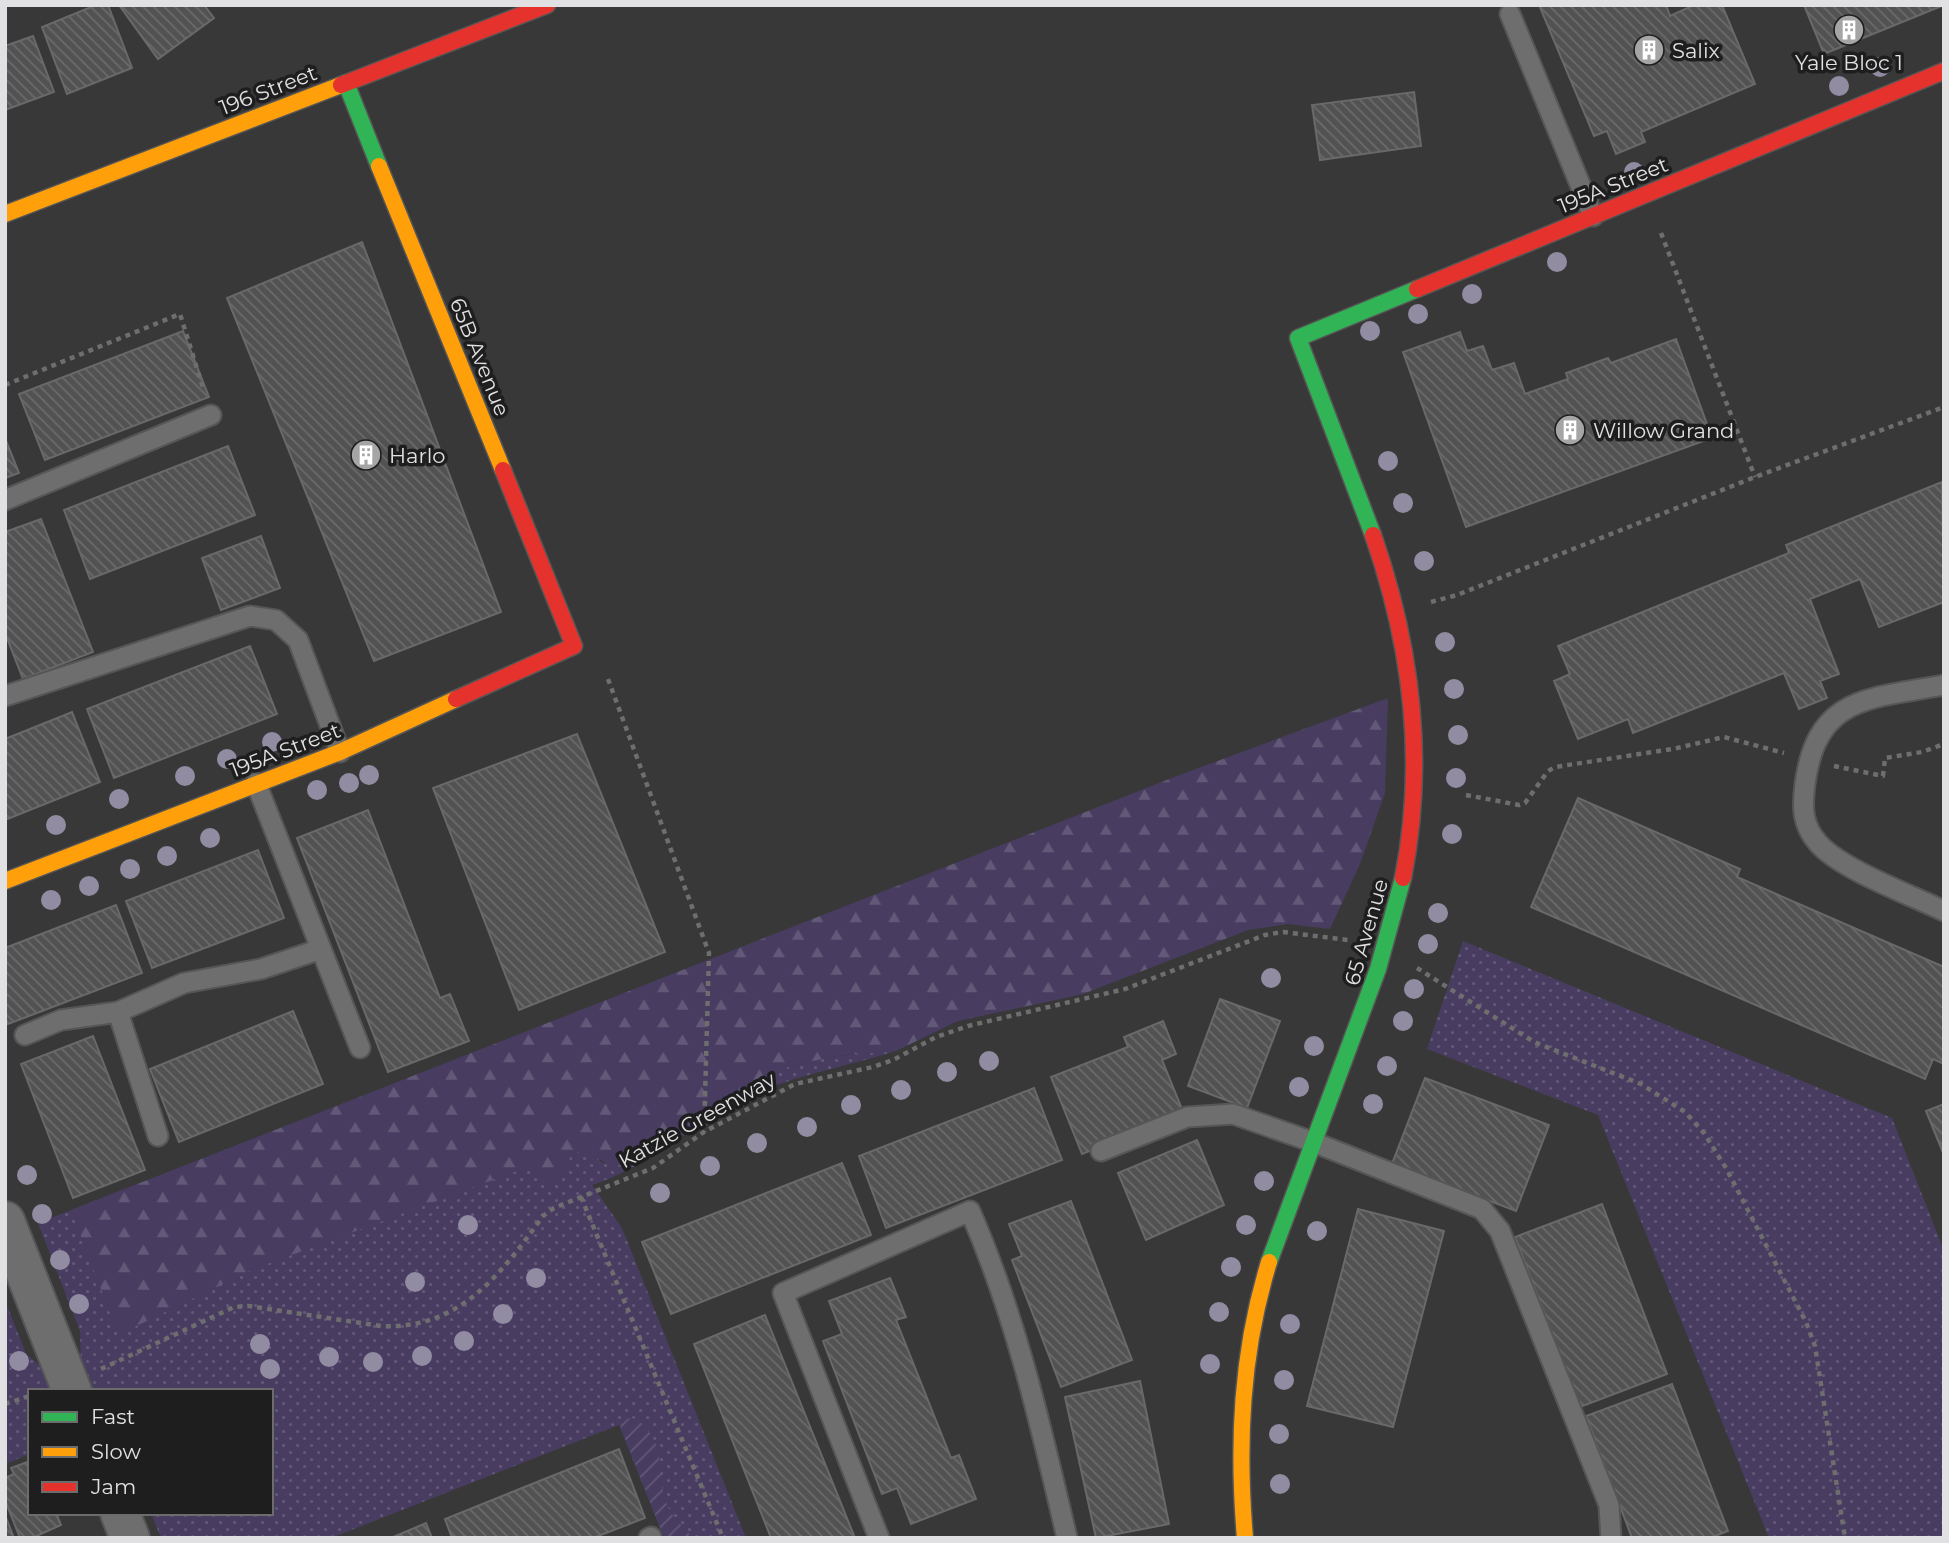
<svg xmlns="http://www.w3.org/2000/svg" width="1949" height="1543" font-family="Montserrat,sans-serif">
<defs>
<pattern id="grass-dots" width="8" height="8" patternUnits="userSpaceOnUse" patternTransform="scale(1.75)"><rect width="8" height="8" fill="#483c61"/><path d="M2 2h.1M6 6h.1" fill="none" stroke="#625877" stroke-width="1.8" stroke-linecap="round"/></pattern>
<pattern id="forest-firs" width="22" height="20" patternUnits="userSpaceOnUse" patternTransform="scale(1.75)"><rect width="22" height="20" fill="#483c61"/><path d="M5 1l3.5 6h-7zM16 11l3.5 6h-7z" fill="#625877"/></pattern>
<pattern id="garden-furrows" width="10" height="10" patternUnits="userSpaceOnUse" patternTransform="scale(1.75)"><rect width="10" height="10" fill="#483c61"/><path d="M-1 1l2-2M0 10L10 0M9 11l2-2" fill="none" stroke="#625877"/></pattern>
<pattern id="building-back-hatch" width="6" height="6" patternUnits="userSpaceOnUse" patternTransform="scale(1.75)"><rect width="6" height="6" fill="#525253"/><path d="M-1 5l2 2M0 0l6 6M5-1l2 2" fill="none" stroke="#6b6b6b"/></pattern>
</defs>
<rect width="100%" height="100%" fill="#383838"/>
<path fill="url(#grass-dots)" d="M 1463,941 L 1892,1118 L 1944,1251 L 1944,1538 L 1769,1538 L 1598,1115 L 1427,1049 Z
M 495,1045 L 582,1151 L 588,1151 L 603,1163 L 645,1154 L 711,1106 L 790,1066 L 837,1056 L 896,1051 C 842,1068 792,1075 741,1100 C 689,1125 649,1167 592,1185 L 622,1228 L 746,1538 L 664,1538 L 619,1425 L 331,1538 L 161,1538 L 151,1513 L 271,1513 L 271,1391 L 91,1391 L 81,1366 L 80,1331 L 38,1223 Z
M 5,1300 L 26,1354 L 43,1368 L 55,1391 L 30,1391 L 30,1454 L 5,1464 Z"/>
<path fill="url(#forest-firs)" d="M 1388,698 L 1385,793 L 1360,864 L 1330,929 L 1288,924 L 1248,930 L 1083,994 L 958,1021 L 896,1051 L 837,1056 L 790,1066 L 711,1106 L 645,1154 L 615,1167 L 582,1151 L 571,1155 L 561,1180 L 554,1184 L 543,1179 L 533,1165 L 254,1269 L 124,1332 L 116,1329 L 71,1210 L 1177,776 Z"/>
<path fill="url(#garden-furrows)" d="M 633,1418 C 669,1440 655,1468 666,1502 C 671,1516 683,1527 693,1538 L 664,1538 L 620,1425 L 624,1419 Z"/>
<path fill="url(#building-back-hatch)" stroke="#696969" stroke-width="2" d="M 96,5 L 108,5 L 132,68 L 67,94 L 42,27 Z
M 119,5 L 204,5 L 214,18 L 158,59 Z
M 1539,5 L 1666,5 L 1670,16 L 1694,5 L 1722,5 L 1755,84 L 1641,132 L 1645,142 L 1616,154 L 1607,131 L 1594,136 Z
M 1804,5 L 1944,5 L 1824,54 Z
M 33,36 L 54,92 L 5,110 L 5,46 Z
M 1414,92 L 1421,146 L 1320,160 L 1312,105 Z
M 362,242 L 501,612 L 374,661 L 227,298 Z
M 183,331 L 209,397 L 45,460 L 19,394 Z
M 1460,332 L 1467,351 L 1483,346 L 1492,370 L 1514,363 L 1525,394 L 1568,379 L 1566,373 L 1608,358 L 1611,363 L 1676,339 L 1712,438 L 1466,527 L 1403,352 Z
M 5,438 L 19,473 L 5,478 Z
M 228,446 L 255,515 L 90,579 L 64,510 Z
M 1942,482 L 1944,602 L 1879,627 L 1860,579 L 1810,599 L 1839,674 L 1820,681 L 1827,698 L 1799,709 L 1784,673 L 1633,733 L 1628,719 L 1578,739 L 1554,681 L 1570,674 L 1558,646 L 1789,553 L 1786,545 Z
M 41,519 L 93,652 L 23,679 L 5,633 L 5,532 Z
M 261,536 L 280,588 L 221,610 L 202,558 Z
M 250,646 L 277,714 L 114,778 L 87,709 Z
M 72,712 L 100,782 L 5,820 L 5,739 Z
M 577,734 L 665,952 L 519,1010 L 433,788 Z
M 1578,798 L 1740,869 L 1737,877 L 1944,967 L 1944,1064 L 1933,1059 L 1925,1079 L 1531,907 Z
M 368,810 L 440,998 L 450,994 L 469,1041 L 388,1072 L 297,838 Z
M 258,850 L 284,918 L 152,968 L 126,901 Z
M 116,905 L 142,973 L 8,1024 L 5,1016 L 5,948 Z
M 1220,999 L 1280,1021 L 1247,1108 L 1188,1086 Z
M 293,1011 L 323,1084 L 179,1142 L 150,1069 Z
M 1163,1021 L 1176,1054 L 1162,1060 L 1184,1114 L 1082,1154 L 1051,1077 L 1128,1047 L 1124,1037 Z
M 93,1036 L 145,1170 L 73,1198 L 21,1064 Z
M 1425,1078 L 1549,1125 L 1516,1211 L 1392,1164 Z
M 1034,1088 L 1062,1160 L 886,1228 L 859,1156 Z
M 1944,1104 L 1944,1155 L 1926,1111 Z
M 1197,1140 L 1224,1205 L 1146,1240 L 1118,1173 Z
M 842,1163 L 871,1235 L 671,1314 L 642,1242 Z
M 1071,1201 L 1132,1360 L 1061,1387 L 1012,1260 L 1022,1256 L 1009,1224 Z
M 1602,1204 L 1667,1374 L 1580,1407 L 1515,1237 Z
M 1358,1209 L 1444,1231 L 1393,1427 L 1307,1406 Z
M 890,1278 L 906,1317 L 896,1320 L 951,1458 L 959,1455 L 976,1499 L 911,1524 L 897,1488 L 882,1494 L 823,1341 L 842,1334 L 829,1301 Z
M 765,1315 L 855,1538 L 771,1538 L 694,1344 Z
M 1140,1381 L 1169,1524 L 1096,1538 L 1065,1397 Z
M 1672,1384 L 1728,1531 L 1710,1538 L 1632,1538 L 1586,1416 Z
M 619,1449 L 645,1518 L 593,1538 L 452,1538 L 445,1519 Z
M 30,1461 L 30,1513 L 56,1513 L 61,1525 L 32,1538 L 20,1538 L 5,1500 L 5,1478 L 14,1474 L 11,1468 Z
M 5,1515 L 14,1538 L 5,1538 Z
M 426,1523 L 432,1538 L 391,1538 Z"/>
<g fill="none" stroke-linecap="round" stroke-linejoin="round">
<g stroke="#565656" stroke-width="23">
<path id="lane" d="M 1510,14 L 1593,216
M 5,500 L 211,415
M 1944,685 C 1869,699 1817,695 1805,784 C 1802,807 1802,825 1818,843 C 1840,869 1911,895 1944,911
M 5,696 L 250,616 L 276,620 L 298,640 L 340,752
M 256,783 L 360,1048
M 118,1012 L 158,1136
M 25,1035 L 61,1020 L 118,1012 L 184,983 L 261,969 L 321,949
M 1101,1151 L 1187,1117 L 1233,1114 L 1313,1142 L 1482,1209 L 1500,1231 L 1609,1505 L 1611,1538
M 649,1538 L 651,1537
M 879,1538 L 783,1293 L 970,1211 C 1016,1316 1041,1427 1067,1538"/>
</g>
<g stroke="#565656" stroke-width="42">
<path id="street" d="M 5,1221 L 72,1391
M 120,1513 L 130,1538"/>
</g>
<g stroke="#565656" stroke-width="19">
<path id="fast" d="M 346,83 L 379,166
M 1373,535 L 1298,338 L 1417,289
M 1269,1262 L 1378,969 L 1403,878"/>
</g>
<g stroke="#565656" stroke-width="19">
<path id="slow" d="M 379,166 L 503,470
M 5,214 L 341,85
M 5,881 L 340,752 L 456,699
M 1245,1538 C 1237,1444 1241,1353 1269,1262"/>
</g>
<g stroke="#565656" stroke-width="19">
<path id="jam" d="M 341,85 L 547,5
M 1417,289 L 1944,71
M 1373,535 C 1412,647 1426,762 1403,878
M 456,699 L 574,646 L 503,470"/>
</g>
<path stroke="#6e6e6e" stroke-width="4.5" stroke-dasharray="5 5" stroke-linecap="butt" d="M 1661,233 L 1755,477
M 5,385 L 180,314 L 204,391
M 1431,602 L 1457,595 L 1755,477 L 1944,407
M 608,679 L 709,953 L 704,1132
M 1834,766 L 1883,776 L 1885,758 L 1922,752 L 1944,744
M 1466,795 L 1519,805 L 1525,803 L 1548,771 L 1555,767 L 1673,749 L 1724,737 L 1784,753
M 1417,968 L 1534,1042 L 1641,1084 L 1685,1112 L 1704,1133 L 1726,1168 L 1806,1322 L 1815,1346 L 1845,1538
M 581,1197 L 723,1538
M 101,1369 L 234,1307 L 249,1306 L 381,1326 C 460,1330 501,1274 543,1216 L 554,1208 L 653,1168 L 704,1132 L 795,1084 L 873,1067 L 893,1060 L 936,1037 L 968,1026 L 1125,989 L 1265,935 L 1283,932 L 1348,940
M 5,1404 L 30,1396"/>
<use href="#lane" stroke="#6e6e6e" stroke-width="19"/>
<use href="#street" stroke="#6e6e6e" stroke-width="38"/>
<use href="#fast" stroke="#30b455" stroke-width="16"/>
<use href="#slow" stroke="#ff9f0a" stroke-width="16"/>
<use href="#jam" stroke="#e5322d" stroke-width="16"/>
</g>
<g fill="#928ca2">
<circle cx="1880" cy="67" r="10"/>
<circle cx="1839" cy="86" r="10"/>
<circle cx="1634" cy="172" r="10"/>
<circle cx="1557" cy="262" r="10"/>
<circle cx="1472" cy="294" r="10"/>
<circle cx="1418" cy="314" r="10"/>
<circle cx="1370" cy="331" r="10"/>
<circle cx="1388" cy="461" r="10"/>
<circle cx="1403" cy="503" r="10"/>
<circle cx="1424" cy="561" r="10"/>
<circle cx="1445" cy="642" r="10"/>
<circle cx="1454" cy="689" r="10"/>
<circle cx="1458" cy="735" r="10"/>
<circle cx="272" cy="742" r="10"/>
<circle cx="227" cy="759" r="10"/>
<circle cx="369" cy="775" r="10"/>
<circle cx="185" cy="776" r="10"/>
<circle cx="1456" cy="778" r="10"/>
<circle cx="349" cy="783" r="10"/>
<circle cx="317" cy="790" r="10"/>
<circle cx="119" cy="799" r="10"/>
<circle cx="56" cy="825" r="10"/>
<circle cx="1452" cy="834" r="10"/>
<circle cx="210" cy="838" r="10"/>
<circle cx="167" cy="856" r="10"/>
<circle cx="130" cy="869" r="10"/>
<circle cx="89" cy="886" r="10"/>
<circle cx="51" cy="900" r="10"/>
<circle cx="1438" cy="913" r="10"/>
<circle cx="1428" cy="944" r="10"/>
<circle cx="1271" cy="978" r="10"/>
<circle cx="1414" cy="989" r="10"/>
<circle cx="1403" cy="1021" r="10"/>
<circle cx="1314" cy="1046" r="10"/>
<circle cx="989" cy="1061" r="10"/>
<circle cx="1387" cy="1066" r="10"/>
<circle cx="947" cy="1072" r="10"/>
<circle cx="1299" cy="1087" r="10"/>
<circle cx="901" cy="1090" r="10"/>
<circle cx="1373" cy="1104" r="10"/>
<circle cx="851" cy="1105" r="10"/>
<circle cx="807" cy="1127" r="10"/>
<circle cx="757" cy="1143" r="10"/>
<circle cx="710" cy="1166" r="10"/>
<circle cx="27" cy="1175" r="10"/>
<circle cx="1264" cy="1181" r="10"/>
<circle cx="660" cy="1193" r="10"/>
<circle cx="42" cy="1214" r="10"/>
<circle cx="468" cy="1225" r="10"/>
<circle cx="1246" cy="1225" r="10"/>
<circle cx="1317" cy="1231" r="10"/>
<circle cx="60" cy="1260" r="10"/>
<circle cx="1231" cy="1267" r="10"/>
<circle cx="536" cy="1278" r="10"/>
<circle cx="415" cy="1282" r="10"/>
<circle cx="79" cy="1304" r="10"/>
<circle cx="1219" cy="1312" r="10"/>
<circle cx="503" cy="1314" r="10"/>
<circle cx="1290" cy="1324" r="10"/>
<circle cx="464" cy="1341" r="10"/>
<circle cx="260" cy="1344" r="10"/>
<circle cx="422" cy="1356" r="10"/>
<circle cx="329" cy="1357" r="10"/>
<circle cx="19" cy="1361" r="10"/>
<circle cx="373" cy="1362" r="10"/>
<circle cx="1210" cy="1364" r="10"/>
<circle cx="270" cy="1369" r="10"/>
<circle cx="1284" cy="1380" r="10"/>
<circle cx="1279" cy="1434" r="10"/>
<circle cx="1280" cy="1484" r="10"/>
</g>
<defs>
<g id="building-disc" transform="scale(1.575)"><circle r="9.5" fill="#a6a5a6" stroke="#1f1e1f"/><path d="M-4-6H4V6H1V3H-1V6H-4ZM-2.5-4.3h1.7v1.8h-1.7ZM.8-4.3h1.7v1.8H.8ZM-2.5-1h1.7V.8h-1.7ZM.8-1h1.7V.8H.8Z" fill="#fff"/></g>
</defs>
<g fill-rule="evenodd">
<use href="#building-disc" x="1849" y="30"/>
<use href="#building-disc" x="1649" y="50"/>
<use href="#building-disc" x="1570" y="430"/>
<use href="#building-disc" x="366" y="455"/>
</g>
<g text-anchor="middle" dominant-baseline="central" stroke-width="7" stroke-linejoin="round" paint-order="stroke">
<g font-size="21" fill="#e1e0e2" stroke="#1f1e1f" text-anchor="start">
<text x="1672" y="50">Salix</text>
<text x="1849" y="62" text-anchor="middle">Yale Bloc 1</text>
<text x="1593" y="430">Willow Grand</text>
<text x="389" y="455">Harlo</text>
</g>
<g font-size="21" fill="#e1e0e2" stroke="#1f1e1f">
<text transform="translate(268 90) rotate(-21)">196 Street</text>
<text transform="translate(1613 185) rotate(-22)">195A Street</text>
<text transform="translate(480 357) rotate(68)">65B Avenue</text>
<text transform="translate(285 750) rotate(-21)">195A Street</text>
<text transform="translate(1366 932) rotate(-74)">65 Avenue</text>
<text transform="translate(697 1120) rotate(-29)">Katzie Greenway</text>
</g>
</g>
<rect width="1949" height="1543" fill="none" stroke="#e1e0e2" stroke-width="14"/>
<rect x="28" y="1389" width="245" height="126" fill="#1f1e1f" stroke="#6d6c6d" stroke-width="2"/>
<rect x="42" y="1412" width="35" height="10" fill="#30b455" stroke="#6d6c6d" stroke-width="2"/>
<text x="91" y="1424" font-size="21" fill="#e1e0e2">Fast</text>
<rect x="42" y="1447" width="35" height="10" fill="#ff9f0a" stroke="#6d6c6d" stroke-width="2"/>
<text x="91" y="1459" font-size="21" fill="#e1e0e2">Slow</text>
<rect x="42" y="1482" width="35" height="10" fill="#e5322d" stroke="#6d6c6d" stroke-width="2"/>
<text x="91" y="1494" font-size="21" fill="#e1e0e2">Jam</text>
</svg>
